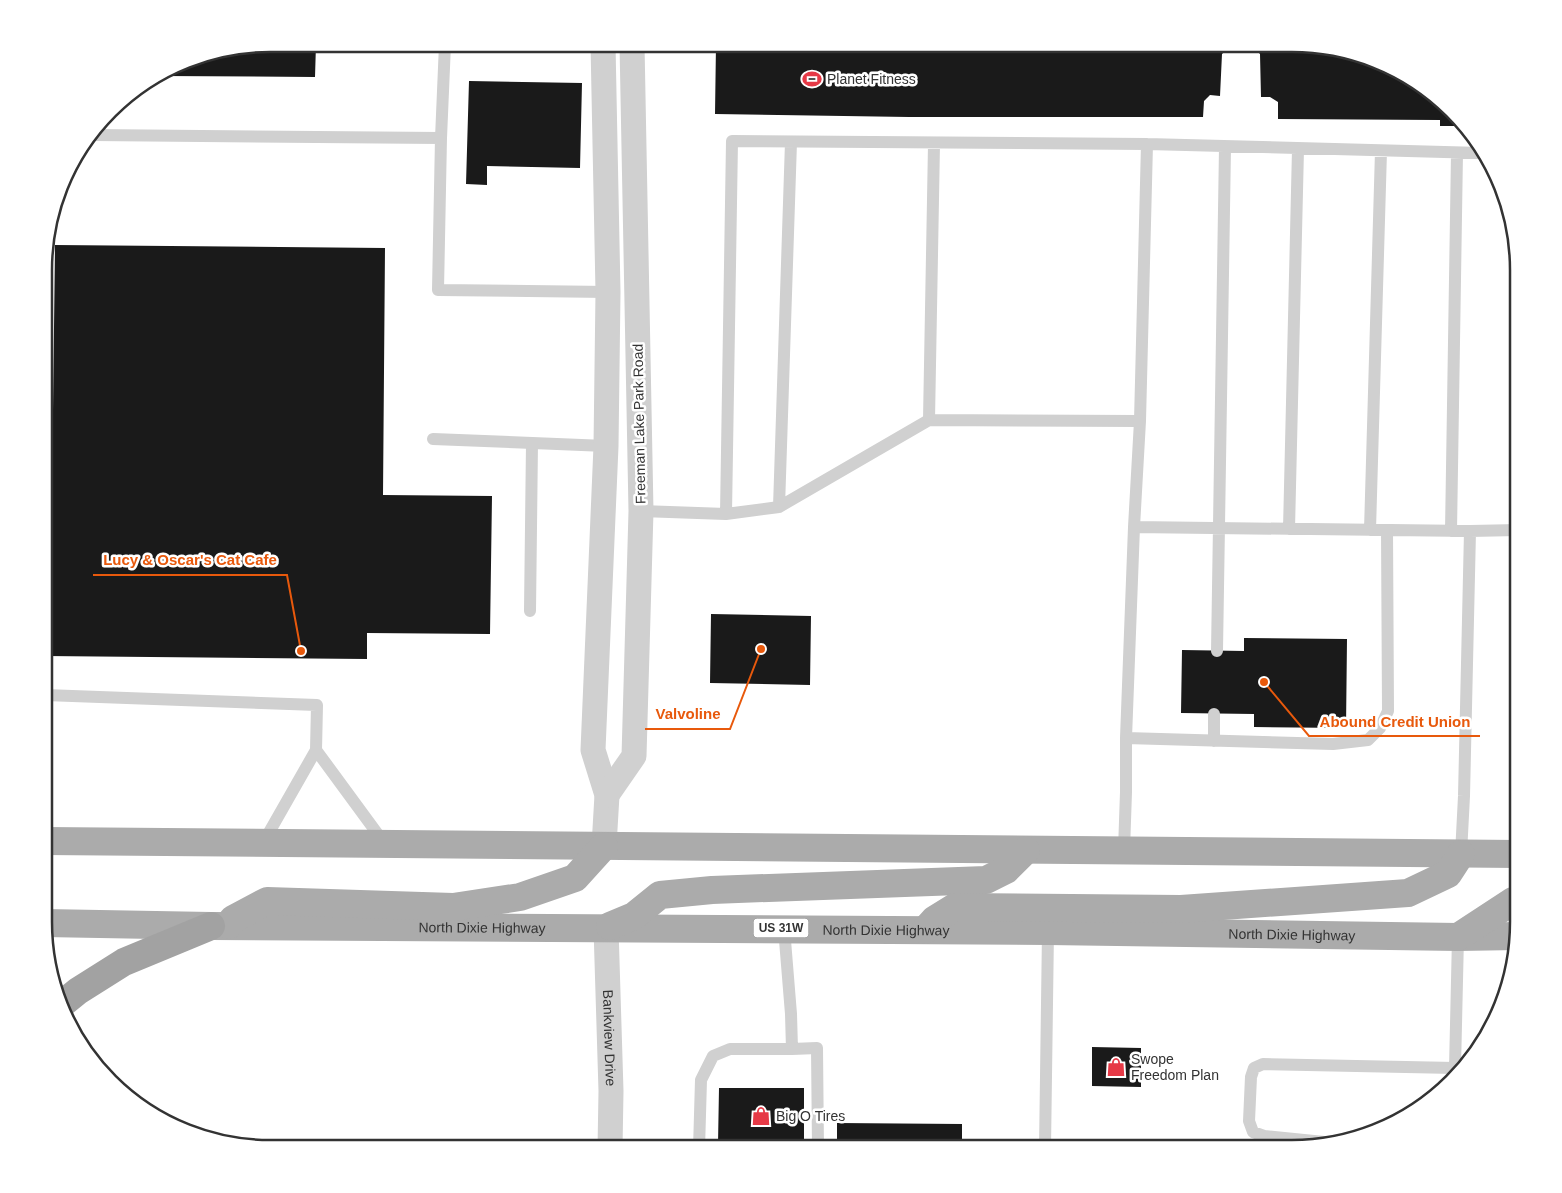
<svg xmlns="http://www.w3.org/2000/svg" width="1562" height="1193" font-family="Arial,sans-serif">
<rect width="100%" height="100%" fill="#fff"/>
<path fill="#1a1a1a" d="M 270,44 L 316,44 L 315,77 L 162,76 L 197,56 Z
M 716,44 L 1230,44 L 1230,47 L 1222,54 L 1220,96 L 1210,95 L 1204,101 L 1203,117 L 909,117 L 715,114 Z
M 1254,44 L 1306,44 L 1378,61 L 1441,100 L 1461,126 L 1440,126 L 1440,120 L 1278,119 L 1278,102 L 1270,97 L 1261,97 L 1260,54 L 1254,48 Z
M 469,81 L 582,83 L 580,168 L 487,166 L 487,185 L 466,184 Z
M 55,245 L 385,248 L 383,495 L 492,496 L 490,634 L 367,633 L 367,659 L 45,656 L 45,575 L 51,575 Z
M 711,614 L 811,616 L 810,685 L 710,683 Z
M 1244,638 L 1347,639 L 1346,728 L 1254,727 L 1254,714 L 1181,713 L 1182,650 L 1244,651 Z
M 1092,1047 L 1141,1048 L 1141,1087 L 1092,1086 Z
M 719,1088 L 804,1088 L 804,1149 L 730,1149 L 730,1144 L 718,1144 Z
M 837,1123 L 962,1124 L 962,1149 L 837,1149 Z"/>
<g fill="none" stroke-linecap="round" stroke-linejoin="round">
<path stroke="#d0d0d0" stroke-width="12" d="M 92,135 L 441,138 L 438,290 L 608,292
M 441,138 L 445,44
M 929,420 L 934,144
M 1140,421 L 1147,144
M 433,439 L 606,446
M 779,507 L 791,142
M 641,511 L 726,514 L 779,507 L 929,420 L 1140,421 L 1134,527 L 1126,738 L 1126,792 L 1124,850
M 726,514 L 732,141 L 1147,144 L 1481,153
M 1134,527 L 1470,531
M 1289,529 L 1298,149
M 1370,530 L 1381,151
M 1451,531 L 1457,153
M 530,611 L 532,443
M 1217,651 L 1225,147
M 45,695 L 317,705 L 316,750
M 1126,738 L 1333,744 L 1368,740 L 1380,728 L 1388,711 L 1387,530
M 1214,741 L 1214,714
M 263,843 L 316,750 L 385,844
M 1461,854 L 1464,796 L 1470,531 L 1518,530
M 1458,937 L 1455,1068 L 1465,1068
M 792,1049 L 817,1048 L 818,1149
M 1324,1142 L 1264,1136 L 1253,1132 L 1249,1121 L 1251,1077 L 1254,1068 L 1263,1064 L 1455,1068 L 1455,1078
M 699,1149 L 701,1080 L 713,1056 L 730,1049 L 792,1049 L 791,1014 L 784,928
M 1045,1149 L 1048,931"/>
<g stroke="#d0d0d0" stroke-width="25">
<path d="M 603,44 L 608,292 L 606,446 L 593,750 L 607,795 L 604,846"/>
<path d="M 607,795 L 634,756 L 641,511 L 632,44"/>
<path id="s1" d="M 606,928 L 611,1091 L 610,1149"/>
</g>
<g stroke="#ababab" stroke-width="28">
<path d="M 44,841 L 1518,854"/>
<path id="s2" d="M 44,923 L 211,926 L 1048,931 L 1458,937 L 1518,936"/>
<path d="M 229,925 L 233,919 L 267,901 L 453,907 L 520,897 L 575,878 L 604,846"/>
<path d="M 610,926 L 634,916 L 660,895 L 712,890 L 986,880 L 1006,870 L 1026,850"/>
<path d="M 925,930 L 934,920 L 955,907 L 1181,909 L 1408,893 L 1448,874 L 1461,854"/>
<path d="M 1458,937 L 1513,901 L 1518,900"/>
</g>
<path stroke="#a2a2a2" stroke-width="28" d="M 62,1004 L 78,991 L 124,962 L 211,926"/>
</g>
<defs>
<g id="stadium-bare" transform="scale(1.5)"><path d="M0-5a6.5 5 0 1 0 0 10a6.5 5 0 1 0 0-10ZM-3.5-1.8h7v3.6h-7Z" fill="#e63946" stroke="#fff" stroke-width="2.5" paint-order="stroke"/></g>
<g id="shop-bare" transform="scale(1.5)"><path d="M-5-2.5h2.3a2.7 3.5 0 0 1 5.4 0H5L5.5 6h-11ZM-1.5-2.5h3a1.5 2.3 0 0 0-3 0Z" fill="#e63946" stroke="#fff" stroke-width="2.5" paint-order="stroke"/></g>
</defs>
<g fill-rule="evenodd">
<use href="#stadium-bare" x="812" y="79"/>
<use href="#shop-bare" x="1116" y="1067"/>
<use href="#shop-bare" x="761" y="1116"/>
</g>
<g text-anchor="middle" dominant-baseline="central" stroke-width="5" stroke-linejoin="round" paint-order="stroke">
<rect fill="#fff" stroke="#707070" stroke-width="1" x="753.5" y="918.5" width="55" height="19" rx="4"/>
<g font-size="12" font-weight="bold" fill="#333">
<text x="781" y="928">US 31W</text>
</g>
<g font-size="14" fill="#333" stroke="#fff" text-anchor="start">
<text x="827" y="79">Planet Fitness</text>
<text x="1131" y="1059">Swope<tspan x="1131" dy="16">Freedom Plan</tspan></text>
<text x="776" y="1116">Big O Tires</text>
</g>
<g font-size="14" fill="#333" stroke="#fff">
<text transform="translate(639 424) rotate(-91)">Freeman Lake Park Road</text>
<text stroke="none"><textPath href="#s2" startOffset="438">North Dixie Highway</textPath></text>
<text stroke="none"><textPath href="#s2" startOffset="842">North Dixie Highway</textPath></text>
<text stroke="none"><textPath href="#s2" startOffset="1248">North Dixie Highway</textPath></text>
<text stroke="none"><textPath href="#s1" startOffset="110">Bankview Drive</textPath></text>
</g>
</g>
<path d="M0 0H1562V1193H0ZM270 52H1292A218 218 0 0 1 1510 270V922A218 218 0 0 1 1292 1140H270A218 218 0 0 1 52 922V270A218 218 0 0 1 270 52Z" fill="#fff" fill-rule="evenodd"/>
<path fill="none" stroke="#333" stroke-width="2.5" d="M270 52H1292A218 218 0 0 1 1510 270V922A218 218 0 0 1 1292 1140H270A218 218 0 0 1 52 922V270A218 218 0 0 1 270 52Z"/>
<path fill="none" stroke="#e8590c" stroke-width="2" d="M301 651L287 575H93M761 649L730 729H645M1264 682L1309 736H1480"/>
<g fill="#e8590c" stroke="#fff" stroke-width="2">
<circle cx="301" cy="651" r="5"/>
<circle cx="761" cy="649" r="5"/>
<circle cx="1264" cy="682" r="5"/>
</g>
<g font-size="15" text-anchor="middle" font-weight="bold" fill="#e8590c" stroke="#fff" stroke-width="5" stroke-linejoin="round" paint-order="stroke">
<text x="190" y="565">Lucy &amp; Oscar's Cat Cafe</text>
<text x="688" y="719">Valvoline</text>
<text x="1395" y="727">Abound Credit Union</text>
</g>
</svg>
